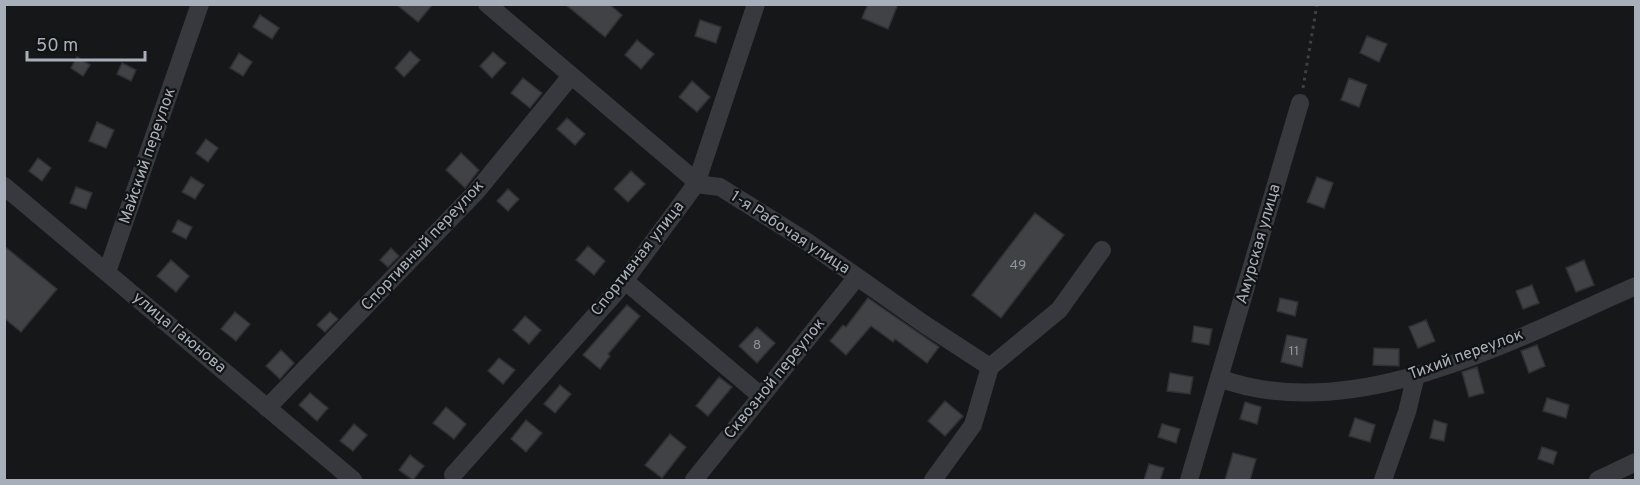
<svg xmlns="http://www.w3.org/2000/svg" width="1640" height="485" font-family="Overpass,sans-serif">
<rect width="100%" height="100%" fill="#161719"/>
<path fill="#404246" stroke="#303135" stroke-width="1.5" d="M 396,4 L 433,4 L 418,22 Z
M 565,4 L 609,4 L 622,15 L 605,37 Z
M 868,4 L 898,4 L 888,29 L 862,18 Z
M 260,15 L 279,28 L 272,39 L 253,27 Z
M 700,20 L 721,27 L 716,43 L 695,36 Z
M 1367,36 L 1387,44 L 1379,62 L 1360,53 Z
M 637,40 L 654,54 L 641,69 L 625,55 Z
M 410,51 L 420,60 L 404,77 L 395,68 Z
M 493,52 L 506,63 L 492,78 L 480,66 Z
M 239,53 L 252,62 L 243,76 L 230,68 Z
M 77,57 L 90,65 L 83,76 L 71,68 Z
M 122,63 L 136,70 L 131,81 L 117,74 Z
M 523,78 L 542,93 L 530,108 L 511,93 Z
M 1349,78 L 1367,85 L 1359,107 L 1341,100 Z
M 692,81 L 710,97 L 697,112 L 679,97 Z
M 567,118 L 585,134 L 575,145 L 557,129 Z
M 97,122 L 114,130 L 106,148 L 89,141 Z
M 206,139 L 218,148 L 208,162 L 196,153 Z
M 461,153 L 479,170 L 465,188 L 446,170 Z
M 38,158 L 51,168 L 42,181 L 29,171 Z
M 631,171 L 645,184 L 628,202 L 614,189 Z
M 191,177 L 204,185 L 195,199 L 182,192 Z
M 1317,177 L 1333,183 L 1324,208 L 1307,202 Z
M 76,187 L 92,193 L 86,209 L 70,203 Z
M 508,189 L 519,199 L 508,211 L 497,201 Z
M 1035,213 L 1064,235 L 1001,318 L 972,295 Z
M 178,220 L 192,227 L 186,239 L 172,232 Z
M 4,246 L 57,289 L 21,332 L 4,318 Z
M 588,246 L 605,261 L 594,275 L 576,260 Z
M 391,248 L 399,256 L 388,267 L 380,260 Z
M 171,260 L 189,276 L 176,292 L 157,276 Z
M 1584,260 L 1594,285 L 1576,292 L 1566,268 Z
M 1532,285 L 1539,303 L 1523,309 L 1516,291 Z
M 868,298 L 939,347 L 927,363 L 895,339 L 893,342 L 871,326 L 846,355 L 830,341 L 843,325 L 846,327 Z
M 1280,298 L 1298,302 L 1295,316 L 1277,311 Z
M 627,305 L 640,316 L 608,354 L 610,356 L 600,369 L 583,355 Z
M 235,312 L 250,324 L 236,341 L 221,329 Z
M 330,312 L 338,319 L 325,332 L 317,325 Z
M 525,316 L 541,330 L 529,344 L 513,330 Z
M 1426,320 L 1435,341 L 1418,348 L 1409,327 Z
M 1194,326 L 1212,329 L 1209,345 L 1192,342 Z
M 757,327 L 775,343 L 757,363 L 739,346 Z
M 1287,335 L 1307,339 L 1302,367 L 1281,362 Z
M 1537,345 L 1545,366 L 1529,373 L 1521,351 Z
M 1374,348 L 1399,349 L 1399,366 L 1373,365 Z
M 281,350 L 294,363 L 280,379 L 266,366 Z
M 499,358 L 515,370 L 503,384 L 488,371 Z
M 1477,367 L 1484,393 L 1469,397 L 1462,372 Z
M 1170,373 L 1193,377 L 1190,394 L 1167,391 Z
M 719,377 L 732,387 L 708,416 L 696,406 Z
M 560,385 L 571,394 L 555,413 L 544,404 Z
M 310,393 L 328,408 L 317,421 L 299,405 Z
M 1547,398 L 1569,405 L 1566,418 L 1543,411 Z
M 945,401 L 963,416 L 945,436 L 928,421 Z
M 1245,402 L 1261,407 L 1257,424 L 1240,419 Z
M 446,407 L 466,424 L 454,439 L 433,423 Z
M 1355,418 L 1375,425 L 1370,442 L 1349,436 Z
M 526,420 L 542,433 L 526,452 L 511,439 Z
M 1434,420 L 1447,424 L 1444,441 L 1430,438 Z
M 354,424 L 367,435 L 353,451 L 340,441 Z
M 1162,424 L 1180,429 L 1176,443 L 1158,437 Z
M 670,434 L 686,447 L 662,478 L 645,465 Z
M 1542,447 L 1557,452 L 1553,464 L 1538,459 Z
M 1233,453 L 1256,459 L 1250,480 L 1225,480 Z
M 410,455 L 424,466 L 413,480 L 399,470 Z
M 1149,464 L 1164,468 L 1160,480 L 1144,480 Z"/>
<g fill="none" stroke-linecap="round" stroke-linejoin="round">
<path stroke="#3d4145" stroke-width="3" stroke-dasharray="3 4.5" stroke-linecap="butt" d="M 1303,88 L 1317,4"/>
<path stroke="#37393e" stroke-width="18" d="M 487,4 L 691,177 L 696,184 L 720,187 L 806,241 L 924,324 L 990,367
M 4,186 L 353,480
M 107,272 L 200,4
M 625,281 L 761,396
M 1219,378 C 1353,428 1514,339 1636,286
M 267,408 L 476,192 L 571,76
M 453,475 L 617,291 L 696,184 L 756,4
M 694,480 L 857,277
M 933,480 L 973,425 L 990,367 L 1059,310 L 1102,250
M 1189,480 L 1300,103
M 1383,480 L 1407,412 L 1416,375
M 1598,480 L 1636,462"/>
</g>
<g text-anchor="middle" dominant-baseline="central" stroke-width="4.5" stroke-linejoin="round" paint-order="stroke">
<g font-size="14" fill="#8d949d">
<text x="1018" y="265">49</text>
<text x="757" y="345">8</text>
<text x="1294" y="351">11</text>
</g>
<g font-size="16" fill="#a7b0ba" stroke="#111214">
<text transform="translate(148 156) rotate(-71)">Майский переулок</text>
<text transform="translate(790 233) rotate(33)">1-я Рабочая улица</text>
<text transform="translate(1259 244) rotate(-74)">Амурская улица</text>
<text transform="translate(423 246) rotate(-47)">Спортивный переулок</text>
<text transform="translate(638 259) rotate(-52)">Спортивная улица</text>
<text transform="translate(179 333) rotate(40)">улица Гаюнова</text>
<text transform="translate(1466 355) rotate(-20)">Тихий переулок</text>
<text transform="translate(775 379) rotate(-51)">Сквозной переулок</text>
</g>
</g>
<rect width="1640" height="485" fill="none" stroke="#a7b0ba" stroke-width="12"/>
<path d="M27 51v9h118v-9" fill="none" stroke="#a7b0ba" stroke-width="3"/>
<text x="36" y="51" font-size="18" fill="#a7b0ba" stroke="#111214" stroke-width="4.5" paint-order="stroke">50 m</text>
</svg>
